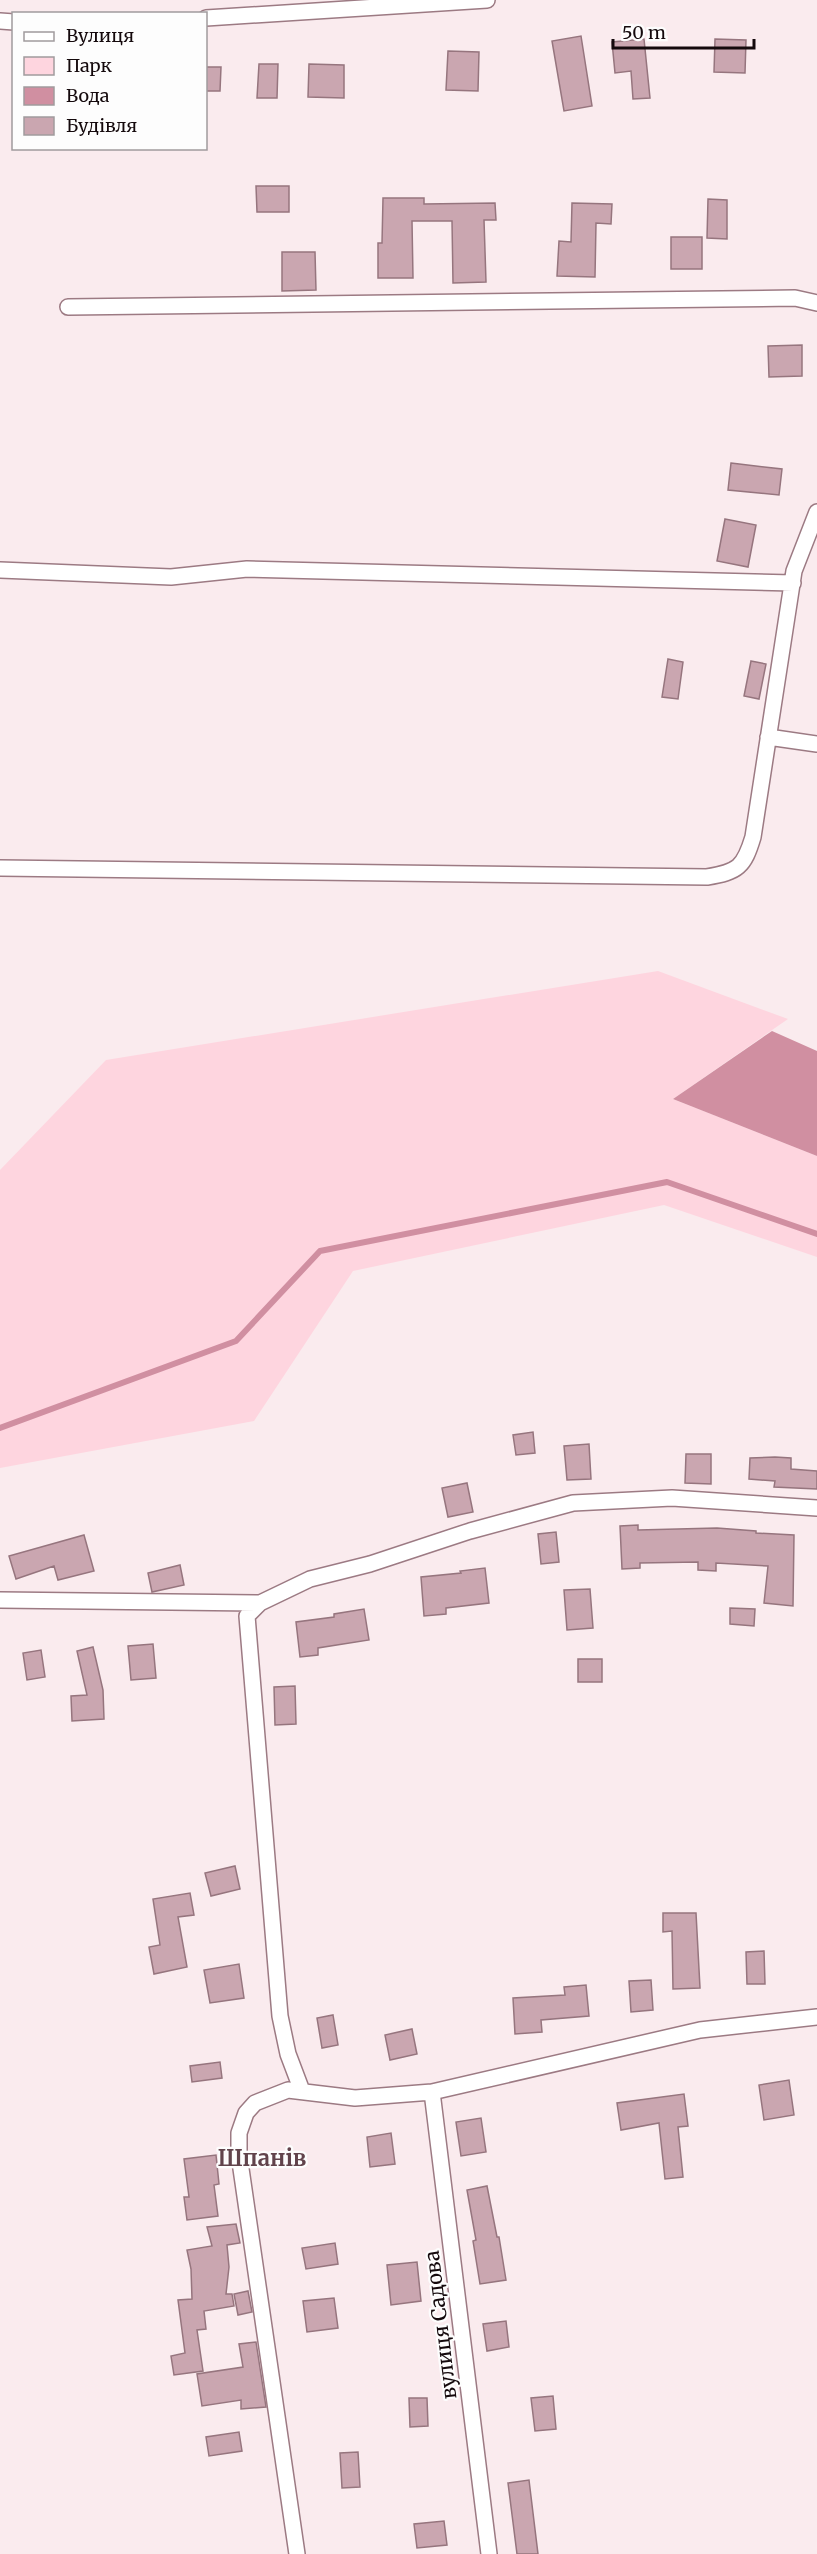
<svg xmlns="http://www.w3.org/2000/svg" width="817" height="2554" font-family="Merriweather,serif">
<rect width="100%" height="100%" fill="#faebee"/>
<path fill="#fed5df" d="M 658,971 L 788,1019 L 673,1099 L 817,1156 L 817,1257 L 664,1205 L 353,1271 L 254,1421 L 0,1468 L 0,1170 L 106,1060 Z"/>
<path fill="#d08fa1" d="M 772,1031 L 817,1051 L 817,1156 L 673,1099 Z"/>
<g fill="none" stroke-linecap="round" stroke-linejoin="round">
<path stroke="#d08fa1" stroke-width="6" d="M 0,1428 L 236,1341 L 320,1251 L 667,1182 L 817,1234"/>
</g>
<path fill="#caa6b0" stroke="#96757e" stroke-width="1.5" d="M 581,36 L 592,106 L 564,111 L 552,41 Z
M 644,39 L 650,98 L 633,99 L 631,71 L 615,73 L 612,42 Z
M 715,39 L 746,40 L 745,73 L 714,72 Z
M 448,51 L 479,52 L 478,91 L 446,90 Z
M 259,64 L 278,64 L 277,98 L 257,98 Z
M 309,64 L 344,65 L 344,98 L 308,97 Z
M 206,67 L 221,67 L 220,91 L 206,91 Z
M 256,186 L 289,186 L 289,212 L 257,212 Z
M 383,198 L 424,198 L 424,204 L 495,203 L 496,220 L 484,220 L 486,282 L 453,283 L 452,221 L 412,221 L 413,278 L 378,278 L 378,243 L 382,243 Z
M 708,199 L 727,200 L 727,239 L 707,238 Z
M 572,203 L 612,204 L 611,224 L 596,223 L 595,277 L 557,276 L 559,241 L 571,242 Z
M 671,237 L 702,237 L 702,269 L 671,269 Z
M 282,252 L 315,252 L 316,290 L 282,291 Z
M 802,345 L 802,376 L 769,377 L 768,346 Z
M 731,463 L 782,469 L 779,495 L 728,490 Z
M 725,519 L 756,525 L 748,567 L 717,561 Z
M 668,659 L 683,662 L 678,699 L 662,697 Z
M 751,661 L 766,664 L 759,699 L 744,696 Z
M 533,1432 L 535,1453 L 516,1455 L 513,1435 Z
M 589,1444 L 591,1479 L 567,1480 L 564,1446 Z
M 686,1454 L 711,1454 L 711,1484 L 685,1483 Z
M 775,1457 L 791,1458 L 791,1469 L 817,1471 L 817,1489 L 774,1487 L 775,1481 L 749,1479 L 750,1458 Z
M 467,1483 L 473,1512 L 448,1517 L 442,1488 Z
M 638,1525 L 638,1530 L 717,1528 L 756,1531 L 756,1533 L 794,1535 L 793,1606 L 764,1603 L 768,1566 L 716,1563 L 716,1571 L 698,1570 L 698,1562 L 640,1563 L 640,1568 L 622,1569 L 620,1526 Z
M 556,1532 L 559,1562 L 541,1564 L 538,1534 Z
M 84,1535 L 94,1571 L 58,1580 L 54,1566 L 16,1579 L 9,1556 Z
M 180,1565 L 184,1585 L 152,1592 L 148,1573 Z
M 485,1568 L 489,1603 L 446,1608 L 446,1614 L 424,1616 L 421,1577 L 461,1573 L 460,1571 Z
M 590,1589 L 593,1628 L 567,1630 L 564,1590 Z
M 730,1608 L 755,1609 L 754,1626 L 730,1624 Z
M 364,1609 L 369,1640 L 318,1648 L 318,1655 L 300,1657 L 296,1622 L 334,1617 L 334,1614 Z
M 153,1644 L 156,1678 L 131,1680 L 128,1646 Z
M 93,1647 L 103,1690 L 104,1719 L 72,1721 L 71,1696 L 87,1695 L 77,1651 Z
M 41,1650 L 45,1677 L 27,1680 L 23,1653 Z
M 578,1659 L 602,1659 L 602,1682 L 578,1682 Z
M 295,1686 L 296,1724 L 275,1725 L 274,1687 Z
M 235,1866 L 240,1889 L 211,1896 L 205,1873 Z
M 190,1893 L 194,1915 L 178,1917 L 187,1967 L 154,1974 L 149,1947 L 160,1945 L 153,1899 Z
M 663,1913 L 696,1913 L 700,1988 L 673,1989 L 672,1931 L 663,1932 Z
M 764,1951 L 765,1984 L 747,1984 L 746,1952 Z
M 239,1964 L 244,1998 L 210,2003 L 204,1970 Z
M 651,1980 L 653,2010 L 631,2012 L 629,1981 Z
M 586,1985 L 589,2016 L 541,2020 L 542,2032 L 515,2034 L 513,1998 L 565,1995 L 564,1987 Z
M 333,2015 L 338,2045 L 322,2048 L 317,2018 Z
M 412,2029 L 417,2054 L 390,2060 L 385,2035 Z
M 220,2062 L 222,2078 L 192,2082 L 190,2066 Z
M 789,2080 L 794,2115 L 764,2120 L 759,2085 Z
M 684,2094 L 688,2126 L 678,2127 L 683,2177 L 665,2179 L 659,2123 L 621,2130 L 617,2103 Z
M 481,2118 L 486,2152 L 461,2156 L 456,2122 Z
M 391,2133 L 395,2164 L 370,2167 L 367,2137 Z
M 216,2155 L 219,2184 L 214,2185 L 218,2216 L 187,2220 L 184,2197 L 189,2197 L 184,2159 Z
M 487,2186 L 497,2237 L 499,2237 L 506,2280 L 480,2284 L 473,2241 L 476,2240 L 467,2190 Z
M 236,2224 L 240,2243 L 227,2245 L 229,2267 L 226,2294 L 232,2294 L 234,2306 L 204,2311 L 206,2329 L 197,2330 L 203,2371 L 174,2375 L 171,2356 L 185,2353 L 178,2300 L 192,2299 L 191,2269 L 187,2250 L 212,2246 L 207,2227 Z
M 335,2243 L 338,2264 L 306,2269 L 302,2248 Z
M 417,2262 L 421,2301 L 391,2305 L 387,2265 Z
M 248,2291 L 252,2312 L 238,2315 L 234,2294 Z
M 334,2298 L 338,2328 L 307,2332 L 303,2301 Z
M 506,2321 L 509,2347 L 487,2351 L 483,2324 Z
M 256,2342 L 266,2407 L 241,2409 L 241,2400 L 202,2406 L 197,2374 L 243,2367 L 239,2344 Z
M 553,2396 L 556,2429 L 535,2431 L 531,2398 Z
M 409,2398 L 427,2398 L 428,2426 L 410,2427 Z
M 239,2432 L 242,2451 L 209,2456 L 206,2437 Z
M 358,2452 L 360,2487 L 342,2488 L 340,2453 Z
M 529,2480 L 538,2554 L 517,2554 L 508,2483 Z
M 444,2521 L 447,2545 L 417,2548 L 414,2524 Z"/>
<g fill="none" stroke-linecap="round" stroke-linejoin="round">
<g stroke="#9c7a83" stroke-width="18">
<path id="minor" d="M 206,18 L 487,0
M 0,21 L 14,22
M 68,307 L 795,298 L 817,303
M 0,570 L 171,577 L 247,569 L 793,583
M 768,737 L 817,744
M 0,868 L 707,877 C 738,872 744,867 753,837 L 794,571 L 817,512
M 0,1600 L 260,1603
M 302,2091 L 288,2054 L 280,2016 L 247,1616 L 260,1603 L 310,1579 L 370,1564 L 470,1531 L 573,1503 L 672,1498 L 817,1508
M 432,2092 L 489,2554
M 297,2554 L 239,2155 L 239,2133 L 246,2113 L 255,2103 L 288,2090 L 355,2098 L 432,2092 L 700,2030 L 817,2017"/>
</g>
<use href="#minor" stroke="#fff" stroke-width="15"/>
</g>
<g text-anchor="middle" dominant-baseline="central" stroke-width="4.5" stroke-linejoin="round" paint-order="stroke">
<g font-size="20" fill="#14090c" stroke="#fdfdfd">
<text transform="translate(440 2325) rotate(-97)">вулиця Садова</text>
</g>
<g font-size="22" font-weight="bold" fill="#61434b" stroke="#fdfdfd">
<text x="262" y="2158">Шпанів</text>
</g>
</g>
<rect x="12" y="12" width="195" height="138" fill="#fdfdfd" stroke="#a09b9d" stroke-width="1.5"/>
<rect x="24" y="32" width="30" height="9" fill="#ffffff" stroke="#a09b9d" stroke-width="1.5"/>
<text x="66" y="42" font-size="18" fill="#14090c">Вулиця</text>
<rect x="24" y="57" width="30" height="18" fill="#fed5df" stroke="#a09b9d" stroke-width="1.5"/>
<text x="66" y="72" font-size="18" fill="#14090c">Парк</text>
<rect x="24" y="87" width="30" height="18" fill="#d08fa1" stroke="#a09b9d" stroke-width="1.5"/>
<text x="66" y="102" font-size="18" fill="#14090c">Вода</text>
<rect x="24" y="117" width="30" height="18" fill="#caa6b0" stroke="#a09b9d" stroke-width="1.5"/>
<text x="66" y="132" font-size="18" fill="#14090c">Будівля</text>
<path d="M613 39v9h141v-9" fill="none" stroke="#14090c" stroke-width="3"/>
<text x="622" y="39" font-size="18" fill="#14090c" stroke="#fdfdfd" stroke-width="4.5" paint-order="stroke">50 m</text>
</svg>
